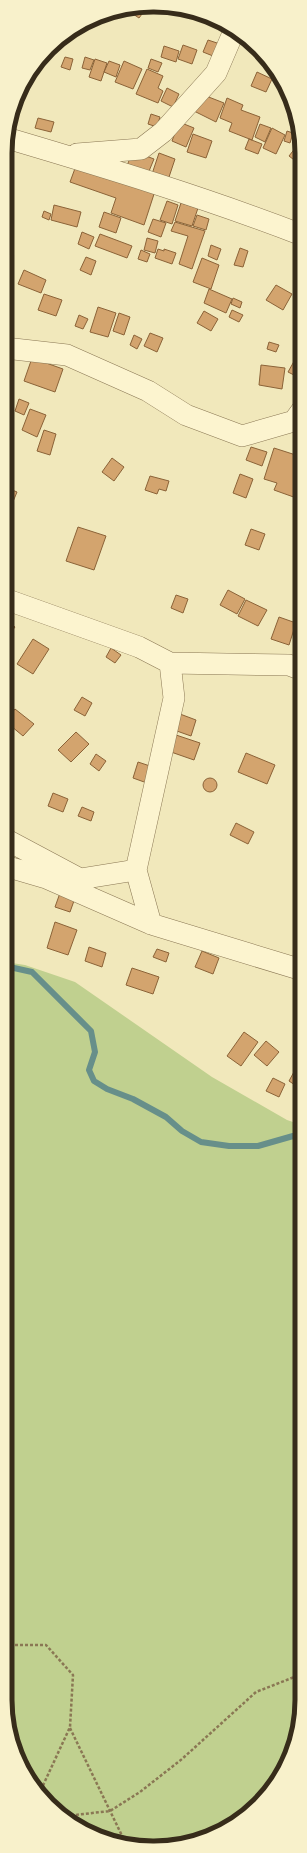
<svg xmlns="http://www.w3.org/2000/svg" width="307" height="1853" font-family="'Libre Baskerville',serif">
<rect width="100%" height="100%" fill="#f1e8bb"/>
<path fill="#c0d08f" d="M 5,962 L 25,965 L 75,982 L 212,1077 L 287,1120 L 302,1125 L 302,1709 L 287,1765 L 252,1811 L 201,1840 L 144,1848 L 96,1837 L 48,1804 L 16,1756 L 5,1699 Z"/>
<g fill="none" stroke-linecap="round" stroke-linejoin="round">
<path stroke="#678f8a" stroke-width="6" d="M 5,966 L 32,972 L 91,1031 L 95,1052 L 89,1070 L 94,1081 L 107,1089 L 133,1099 L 166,1117 L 182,1131 L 201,1142 L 229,1146 L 258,1146 L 293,1136 L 302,1142"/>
</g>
<path fill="#d3a46e" stroke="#8b6338" d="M 143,8 L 145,10 L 139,18 L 133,14 L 137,9 Z
M 208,40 L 223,45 L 218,58 L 203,52 Z
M 183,45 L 197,50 L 192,64 L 178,59 Z
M 164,46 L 179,51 L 176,62 L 161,57 Z
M 65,57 L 73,59 L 70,70 L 61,67 Z
M 85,57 L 94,60 L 90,70 L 82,68 Z
M 95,59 L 107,63 L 101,81 L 89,77 Z
M 151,59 L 162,63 L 158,72 L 148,68 Z
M 109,61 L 120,65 L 116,77 L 104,72 Z
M 124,61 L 142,69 L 133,89 L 115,82 Z
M 147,69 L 163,76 L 158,88 L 163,91 L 158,103 L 136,94 Z
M 257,72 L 272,79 L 266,92 L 251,86 Z
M 167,88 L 179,94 L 173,107 L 161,101 Z
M 201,94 L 224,103 L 216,122 L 194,111 Z
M 227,98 L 243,105 L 241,110 L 260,117 L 252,140 L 229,131 L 232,123 L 220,118 Z
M 151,114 L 160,117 L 157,127 L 148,124 Z
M 38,118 L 54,122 L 51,132 L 35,128 Z
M 179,122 L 194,128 L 186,147 L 172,141 Z
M 260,124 L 271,128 L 265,142 L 255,137 Z
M 272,128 L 285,135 L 276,154 L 263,148 Z
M 287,131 L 293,133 L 290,143 L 284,141 Z
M 193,134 L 212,141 L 206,158 L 187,152 Z
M 249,139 L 262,144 L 258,154 L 245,149 Z
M 296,147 L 302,152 L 302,158 L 298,163 L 289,156 Z
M 133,151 L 154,159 L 147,176 L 126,168 Z
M 159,153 L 175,159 L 167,183 L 151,177 Z
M 77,163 L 155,191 L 144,225 L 111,213 L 116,198 L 70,182 Z
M 167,201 L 178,205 L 172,224 L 160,220 Z
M 181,203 L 198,208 L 192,226 L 175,221 Z
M 54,205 L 81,212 L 77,227 L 51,220 Z
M 44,211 L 51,214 L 49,220 L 42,217 Z
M 104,212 L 121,218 L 116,233 L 99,227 Z
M 197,215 L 209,219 L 206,230 L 193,226 Z
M 153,219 L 166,223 L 161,237 L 148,232 Z
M 175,222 L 205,231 L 192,269 L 179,264 L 188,236 L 171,231 Z
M 82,232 L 94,237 L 89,249 L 78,244 Z
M 100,234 L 132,246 L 127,258 L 95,246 Z
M 147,238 L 158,241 L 155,253 L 144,250 Z
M 211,245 L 221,249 L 217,260 L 208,256 Z
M 240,248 L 248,251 L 243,267 L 234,265 Z
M 158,249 L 164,251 L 164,249 L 176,253 L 172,264 L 155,258 Z
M 141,250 L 150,254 L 147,262 L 138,259 Z
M 86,257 L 96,261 L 91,275 L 80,270 Z
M 202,258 L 219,265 L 211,289 L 193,282 Z
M 24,270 L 46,280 L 41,293 L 18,284 Z
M 276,285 L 292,294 L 283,310 L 266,300 Z
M 209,289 L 232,299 L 226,313 L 204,303 Z
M 44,294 L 62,300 L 56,316 L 38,310 Z
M 233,298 L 242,302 L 240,308 L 231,304 Z
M 98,307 L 116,313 L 108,337 L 90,332 Z
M 232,310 L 243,315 L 239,322 L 229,317 Z
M 204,311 L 218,319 L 211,331 L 197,323 Z
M 119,313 L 130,317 L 124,335 L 113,331 Z
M 79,315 L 88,319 L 83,329 L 75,326 Z
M 150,333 L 163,338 L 157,352 L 144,346 Z
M 134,335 L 142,339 L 137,349 L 130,345 Z
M 269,342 L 279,345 L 276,352 L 267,349 Z
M 297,356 L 302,359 L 302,379 L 288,372 Z
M 32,358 L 63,369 L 55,392 L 24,381 Z
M 261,365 L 285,368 L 282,389 L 259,385 Z
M 19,399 L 29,403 L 24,415 L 15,411 Z
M 30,409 L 46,415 L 37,437 L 22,430 Z
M 44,430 L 56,434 L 50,455 L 37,451 Z
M 251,447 L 267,452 L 262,466 L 246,460 Z
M 274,448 L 302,457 L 302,500 L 274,490 L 277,483 L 264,479 Z
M 112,458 L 124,467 L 114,481 L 102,472 Z
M 240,474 L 253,479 L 246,498 L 233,493 Z
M 150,476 L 169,481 L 166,491 L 159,489 L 157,494 L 145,490 Z
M 5,487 L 17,492 L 12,504 L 5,501 Z
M 78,527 L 106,536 L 94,570 L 66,561 Z
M 251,529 L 265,534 L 259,550 L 245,545 Z
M 228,590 L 245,599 L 237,614 L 220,605 Z
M 176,595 L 188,599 L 183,613 L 171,608 Z
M 246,600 L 267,610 L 258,626 L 238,616 Z
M 279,617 L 296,623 L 289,645 L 271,639 Z
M 5,619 L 15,627 L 5,640 Z
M 33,639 L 49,649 L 33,674 L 17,664 Z
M 111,648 L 121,655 L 115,663 L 106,657 Z
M 82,697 L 92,703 L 85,716 L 74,710 Z
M 15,709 L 34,724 L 23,736 L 5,721 Z
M 180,714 L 196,720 L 191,736 L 174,730 Z
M 76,732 L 89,744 L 71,762 L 58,750 Z
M 176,735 L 200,743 L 194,760 L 171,752 Z
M 246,753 L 275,765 L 267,784 L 238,772 Z
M 96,754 L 106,761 L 99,771 L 90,764 Z
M 138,762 L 153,767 L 147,783 L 133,778 Z
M203 785a7 7 0 1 1 14 0a7 7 0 1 1-14 0Z
M 53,793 L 68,799 L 63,812 L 48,806 Z
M 82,807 L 94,812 L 91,821 L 78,816 Z
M 236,823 L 254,832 L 248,844 L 230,835 Z
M 5,892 L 12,893 L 7,918 L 5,918 Z
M 60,893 L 75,898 L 70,912 L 55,907 Z
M 55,922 L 77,930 L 68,955 L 47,948 Z
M 89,947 L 106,953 L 102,967 L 85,961 Z
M 157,949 L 169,953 L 166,962 L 153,957 Z
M 202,951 L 219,958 L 213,974 L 195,967 Z
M 132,968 L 159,977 L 153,994 L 126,985 Z
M 244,1032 L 258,1042 L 241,1066 L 227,1056 Z
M 266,1041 L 279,1052 L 267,1066 L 254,1055 Z
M 295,1070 L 301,1074 L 295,1085 L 289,1081 Z
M 273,1078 L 285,1084 L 279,1097 L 266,1091 Z"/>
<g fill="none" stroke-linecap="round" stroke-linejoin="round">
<g stroke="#8a7754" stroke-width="22">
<path id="minor" d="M 6,140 L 10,139 C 108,168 206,198 302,235
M 77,154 L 141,149 L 163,132 L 216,73 L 234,31
M 5,348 L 67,355 L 148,391 L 186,415 L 242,436 L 294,421 L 302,410
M 5,599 L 139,647 L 170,663 L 174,698 L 136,870 L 151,924
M 170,663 L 289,665 L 302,670
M 5,839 L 80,879 L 136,870
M 5,866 L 46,878 L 151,924 L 302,970"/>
</g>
<path stroke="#8a7754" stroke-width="2.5" stroke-dasharray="3 2" stroke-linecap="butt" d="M 5,1645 L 46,1645 L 73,1675 L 70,1727 L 40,1792
M 70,1728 L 126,1844
M 66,1816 L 110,1811 L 140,1792 L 182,1759 L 256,1692 L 302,1674"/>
<use href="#minor" stroke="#fcf4cf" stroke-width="21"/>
</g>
<path d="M0 0H307V1853H0ZM153 12H154A141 141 0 0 1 295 153V1700A141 141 0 0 1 154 1841H153A141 141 0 0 1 12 1700V153A141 141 0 0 1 153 12Z" fill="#f8f1cb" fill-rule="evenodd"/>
<path fill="none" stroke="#372c1a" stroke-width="5" d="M153 12H154A141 141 0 0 1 295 153V1700A141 141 0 0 1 154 1841H153A141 141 0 0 1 12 1700V153A141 141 0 0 1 153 12Z"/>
</svg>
